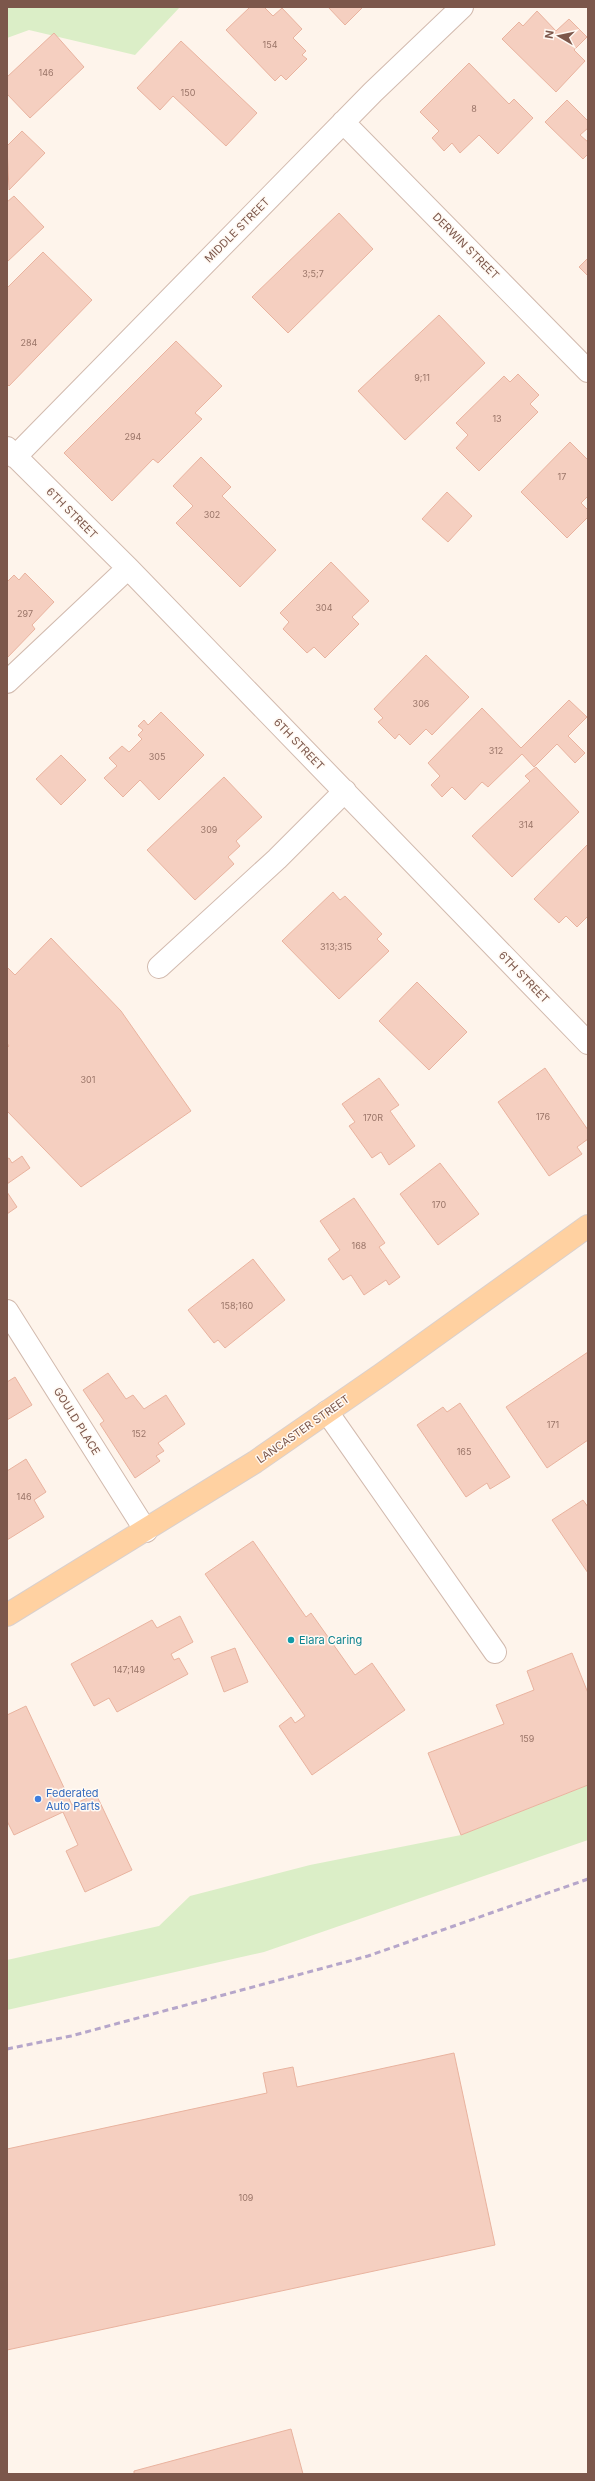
<svg xmlns="http://www.w3.org/2000/svg" width="595" height="2481" font-family="Inter,sans-serif">
<rect width="100%" height="100%" fill="#fef4eb"/>
<path fill="#dbeec7" d="M 7,7 L 180,7 L 135,55 L 29,30 L 7,38 Z
M 588,1785 L 588,1840 L 264,1952 L 7,2010 L 7,1960 L 159,1926 L 190,1896 L 310,1865 L 461,1835 Z"/>
<path fill="#f5cfc0" stroke="#e9b39f" d="M 250,7 L 264,7 L 273,16 L 282,8 L 302,29 L 293,38 L 306,51 L 302,55 L 307,59 L 286,80 L 281,75 L 275,81 L 226,30 Z
M 328,7 L 363,7 L 345,25 Z
M 537,11 L 556,31 L 569,19 L 587,37 L 574,50 L 585,61 L 556,92 L 502,39 L 519,22 L 523,26 Z
M 54,33 L 84,67 L 30,118 L 7,94 L 7,77 Z
M 181,41 L 257,113 L 226,146 L 173,96 L 160,110 L 137,88 Z
M 469,63 L 509,104 L 514,99 L 533,118 L 498,154 L 479,135 L 460,153 L 452,143 L 444,151 L 432,138 L 439,131 L 420,112 Z
M 567,100 L 588,121 L 588,128 L 580,135 L 588,142 L 588,154 L 583,159 L 545,122 Z
M 22,131 L 45,153 L 9,190 L 7,146 Z
M 14,196 L 44,227 L 7,262 L 7,202 Z
M 339,213 L 373,249 L 288,333 L 252,297 Z
M 43,252 L 92,300 L 9,386 L 7,384 L 7,288 Z
M 588,258 L 588,276 L 579,267 Z
M 439,315 L 485,363 L 405,440 L 358,391 Z
M 176,341 L 222,386 L 195,413 L 202,419 L 158,463 L 153,459 L 112,501 L 64,453 Z
M 518,374 L 539,395 L 530,404 L 538,412 L 479,471 L 456,448 L 468,435 L 456,423 L 504,376 L 510,382 Z
M 570,442 L 588,460 L 588,496 L 581,503 L 588,510 L 588,517 L 567,538 L 521,492 Z
M 201,457 L 231,487 L 222,496 L 276,550 L 240,587 L 176,523 L 193,506 L 173,486 Z
M 447,492 L 472,516 L 448,542 L 422,519 Z
M 331,562 L 369,601 L 352,617 L 359,624 L 325,658 L 314,647 L 307,653 L 283,629 L 289,622 L 280,613 Z
M 25,573 L 54,602 L 32,625 L 35,629 L 7,658 L 7,582 L 14,575 L 19,580 Z
M 426,655 L 469,697 L 432,735 L 426,729 L 410,745 L 399,734 L 395,739 L 378,722 L 383,718 L 374,709 Z
M 569,700 L 587,717 L 568,736 L 585,753 L 575,763 L 557,744 L 534,767 L 522,754 L 488,787 L 482,782 L 465,800 L 452,787 L 442,797 L 431,785 L 440,776 L 428,763 L 482,708 L 521,748 Z
M 161,712 L 204,755 L 159,800 L 140,780 L 123,797 L 104,778 L 117,766 L 109,758 L 122,746 L 129,752 L 142,739 L 138,735 L 143,730 L 138,726 L 144,720 L 148,725 Z
M 61,755 L 86,780 L 61,805 L 36,779 Z
M 536,767 L 579,812 L 512,877 L 472,836 L 530,781 L 525,776 Z
M 224,777 L 262,817 L 236,841 L 240,846 L 228,857 L 234,864 L 195,900 L 147,850 Z
M 588,844 L 588,916 L 577,927 L 566,916 L 559,923 L 534,899 Z
M 333,892 L 340,900 L 345,896 L 382,934 L 377,939 L 389,951 L 339,999 L 282,941 Z
M 51,938 L 121,1011 L 191,1111 L 81,1187 L 7,1111 L 7,1048 L 9,1046 L 7,1043 L 7,967 L 15,975 Z
M 417,982 L 467,1032 L 429,1070 L 379,1021 Z
M 545,1068 L 588,1130 L 588,1139 L 577,1147 L 582,1154 L 549,1176 L 498,1102 Z
M 379,1078 L 399,1105 L 390,1111 L 415,1146 L 389,1165 L 381,1152 L 372,1158 L 349,1126 L 355,1122 L 342,1104 Z
M 22,1156 L 30,1168 L 7,1184 L 7,1159 L 9,1158 L 12,1163 Z
M 440,1163 L 479,1214 L 438,1245 L 400,1194 Z
M 7,1192 L 17,1207 L 7,1214 Z
M 354,1198 L 385,1243 L 379,1247 L 400,1277 L 389,1285 L 386,1280 L 364,1295 L 351,1275 L 343,1280 L 328,1259 L 340,1250 L 320,1221 Z
M 253,1259 L 285,1300 L 225,1348 L 218,1340 L 214,1343 L 188,1310 Z
M 588,1352 L 588,1440 L 547,1468 L 506,1407 Z
M 108,1373 L 126,1399 L 133,1395 L 144,1409 L 166,1395 L 185,1424 L 158,1443 L 164,1451 L 156,1456 L 160,1461 L 135,1478 L 100,1424 L 104,1421 L 83,1390 Z
M 15,1377 L 32,1405 L 7,1420 L 7,1382 Z
M 460,1403 L 510,1477 L 490,1489 L 487,1483 L 466,1497 L 417,1425 L 443,1407 L 447,1412 Z
M 26,1459 L 46,1492 L 34,1500 L 44,1517 L 7,1540 L 7,1471 Z
M 583,1500 L 588,1507 L 588,1573 L 552,1520 Z
M 253,1541 L 306,1617 L 311,1613 L 355,1675 L 372,1663 L 405,1710 L 312,1775 L 279,1726 L 291,1717 L 295,1723 L 305,1716 L 205,1574 Z
M 180,1616 L 193,1642 L 171,1654 L 174,1660 L 179,1658 L 188,1674 L 117,1712 L 109,1698 L 94,1706 L 71,1664 L 152,1620 L 157,1628 Z
M 235,1648 L 248,1682 L 224,1692 L 211,1657 Z
M 572,1653 L 588,1693 L 588,1785 L 461,1835 L 428,1753 L 504,1724 L 496,1705 L 534,1690 L 527,1671 Z
M 26,1706 L 72,1805 L 96,1794 L 132,1870 L 85,1892 L 66,1851 L 78,1845 L 63,1812 L 14,1835 L 7,1821 L 7,1715 Z
M 454,2053 L 495,2245 L 7,2350 L 7,2149 L 267,2093 L 263,2073 L 293,2067 L 297,2087 Z
M 291,2429 L 303,2474 L 134,2474 L 134,2471 Z"/>
<g fill="none" stroke-linecap="round" stroke-linejoin="round">
<g stroke="#d2baae" stroke-width="24">
<path id="minor" d="M 343,122 L 588,371
M 7,448 L 128,568 L 588,1043
M 15,457 L 373,92 L 462,7
M 7,682 L 128,568
M 159,967 L 277,859 L 345,791
M 7,1311 L 146,1531
M 327,1412 L 495,1652"/>
</g>
<g stroke="#dad0cd" stroke-width="24">
<path id="major" d="M 7,1615 L 255,1462 L 382,1374 L 588,1226"/>
</g>
<use href="#minor" stroke="#fff" stroke-width="22"/>
<use href="#major" stroke="#ffd1a1" stroke-width="22"/>
<path stroke="#b6a6ca" stroke-width="3" stroke-dasharray="6 4" stroke-linecap="butt" d="M 7,2049 L 71,2036 L 368,1956 L 588,1879"/>
</g>
<circle fill="#0f9aa8" stroke="#fff9f3" stroke-width="1.5" cx="291" cy="1640" r="4"/>
<circle fill="#3f7fe0" stroke="#fff9f3" stroke-width="1.5" cx="38" cy="1799" r="4"/>
<g text-anchor="middle" dominant-baseline="central" stroke-width="3" stroke-linejoin="round" paint-order="stroke">
<g font-size="9" fill="#9a7568">
<text x="270" y="44">154</text>
<text x="46" y="72">146</text>
<text x="188" y="92">150</text>
<text x="474" y="108">8</text>
<text x="313" y="273">3;5;7</text>
<text x="29" y="342">284</text>
<text x="422" y="377">9;11</text>
<text x="497" y="418">13</text>
<text x="133" y="436">294</text>
<text x="562" y="476">17</text>
<text x="212" y="514">302</text>
<text x="324" y="607">304</text>
<text x="25" y="613">297</text>
<text x="421" y="703">306</text>
<text x="496" y="750">312</text>
<text x="157" y="756">305</text>
<text x="526" y="824">314</text>
<text x="209" y="829">309</text>
<text x="336" y="946">313;315</text>
<text x="88" y="1079">301</text>
<text x="543" y="1116">176</text>
<text x="373" y="1117">170R</text>
<text x="439" y="1204">170</text>
<text x="359" y="1245">168</text>
<text x="237" y="1305">158;160</text>
<text x="553" y="1424">171</text>
<text x="139" y="1433">152</text>
<text x="464" y="1451">165</text>
<text x="24" y="1496">146</text>
<text x="129" y="1669">147;149</text>
<text x="527" y="1738">159</text>
<text x="246" y="2197">109</text>
</g>
<g font-size="11" fill="#7c574b" stroke="#fff9f3">
<text transform="translate(237 230) rotate(-45)">MIDDLE STREET</text>
<text transform="translate(466 246) rotate(45)">DERWIN STREET</text>
<text transform="translate(72 513) rotate(45)">6TH STREET</text>
<text transform="translate(299 744) rotate(46)">6TH STREET</text>
<text transform="translate(524 977) rotate(46)">6TH STREET</text>
<text transform="translate(77 1421) rotate(58)">GOULD PLACE</text>
<text transform="translate(303 1429) rotate(-35)">LANCASTER STREET</text>
</g>
<g font-size="11" fill="#0d838f" stroke="#fff9f3" text-anchor="start">
<text x="299" y="1640">Elara Caring</text>
</g>
<g font-size="11" fill="#366cbe" stroke="#fff9f3" text-anchor="start">
<text x="46" y="1793">Federated<tspan x="46" dy="13">Auto Parts</tspan></text>
</g>
</g>
<rect width="595" height="2481" fill="none" stroke="#7c574b" stroke-width="16"/>
<g transform="translate(559 36) rotate(279)" stroke="#fff9f3" stroke-width="3" paint-order="stroke">
<path d="M0-3L7 15L0 10L-7 15Z" fill="#7c574b"/>
<text y="-6" font-size="11" font-weight="bold" text-anchor="middle" fill="#7c574b">N</text>
</g>
</svg>
